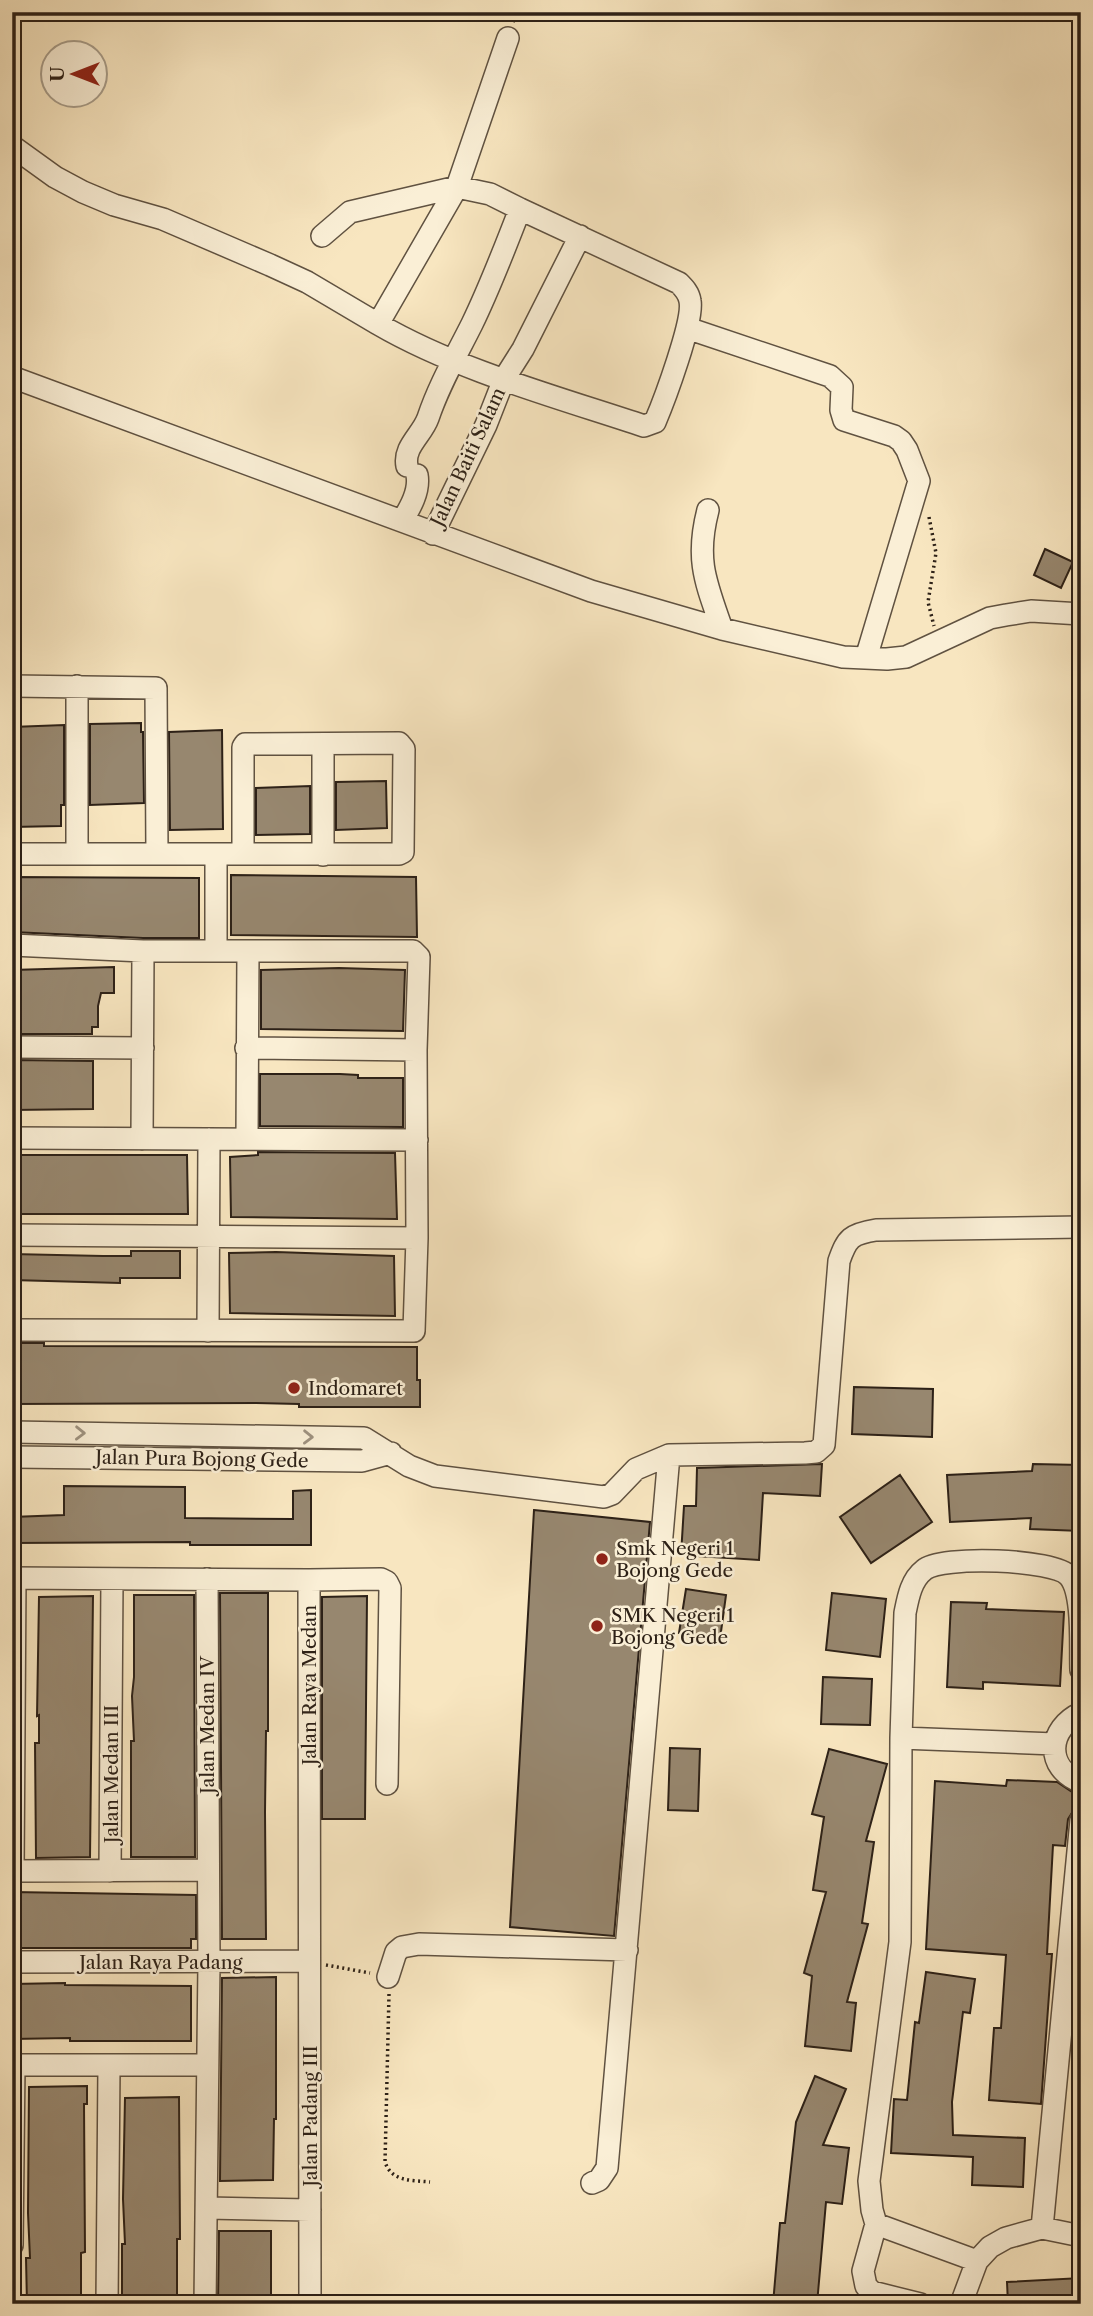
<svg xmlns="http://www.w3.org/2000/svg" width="1093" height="2316" font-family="'Libre Caslon Text',serif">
<rect width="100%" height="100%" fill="#f8e6c0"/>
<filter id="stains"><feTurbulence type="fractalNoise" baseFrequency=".00286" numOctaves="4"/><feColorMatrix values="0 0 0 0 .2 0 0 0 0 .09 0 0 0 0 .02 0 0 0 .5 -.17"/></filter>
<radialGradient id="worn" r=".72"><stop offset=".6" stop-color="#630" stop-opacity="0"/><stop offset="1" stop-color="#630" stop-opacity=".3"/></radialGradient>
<path fill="#97876f" stroke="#2d2117" stroke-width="2" d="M 1045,549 L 1073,562 L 1061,588 L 1034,575 Z
M 141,723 L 141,732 L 143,732 L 144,803 L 90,805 L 90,724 Z
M 64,725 L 64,805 L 61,805 L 61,826 L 12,827 L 12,727 Z
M 222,730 L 223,829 L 170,830 L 169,732 Z
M 386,781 L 387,828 L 336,830 L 336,782 Z
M 310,786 L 310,834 L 256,835 L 256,788 Z
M 231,875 L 416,877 L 417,937 L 231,935 Z
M 12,877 L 199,878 L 199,938 L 143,938 L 12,932 Z
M 114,967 L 114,993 L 101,993 L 98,1006 L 98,1027 L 92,1027 L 92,1034 L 12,1034 L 12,970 Z
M 339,968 L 405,970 L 403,1031 L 261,1029 L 261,970 Z
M 12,1060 L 93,1061 L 93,1109 L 12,1110 Z
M 260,1074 L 340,1074 L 358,1075 L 358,1078 L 403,1078 L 403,1127 L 260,1126 Z
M 258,1152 L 395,1153 L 397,1219 L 231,1217 L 230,1157 L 258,1155 Z
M 12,1155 L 187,1155 L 188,1214 L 12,1214 Z
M 131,1251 L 180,1251 L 180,1278 L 120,1278 L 120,1283 L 12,1280 L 12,1254 L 103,1256 L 131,1256 Z
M 276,1252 L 394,1256 L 395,1316 L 230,1313 L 229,1253 Z
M 12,1343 L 44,1343 L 44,1346 L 417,1347 L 417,1380 L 420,1380 L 420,1407 L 299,1407 L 299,1404 L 256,1403 L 12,1404 Z
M 854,1387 L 933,1389 L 932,1437 L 852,1434 Z
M 822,1464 L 820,1496 L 763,1493 L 759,1560 L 681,1555 L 684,1506 L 696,1506 L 697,1468 Z
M 1033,1464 L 1081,1465 L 1081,1531 L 1030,1529 L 1031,1518 L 950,1522 L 947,1475 L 1032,1471 Z
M 900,1475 L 932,1522 L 871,1563 L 840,1517 Z
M 64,1486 L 185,1487 L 185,1518 L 293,1519 L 293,1491 L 311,1490 L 311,1545 L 190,1545 L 190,1542 L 12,1543 L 12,1517 L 64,1515 Z
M 534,1510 L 650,1522 L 614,1936 L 510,1927 Z
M 686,1589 L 726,1595 L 720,1639 L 679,1633 Z
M 220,1593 L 268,1593 L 268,1731 L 266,1731 L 265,1812 L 266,1939 L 222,1939 Z
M 832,1593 L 886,1599 L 880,1657 L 826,1650 Z
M 134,1595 L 194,1595 L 195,1857 L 131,1857 L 131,1741 L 134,1741 L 132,1696 L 134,1677 Z
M 93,1596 L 90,1857 L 36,1858 L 35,1743 L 39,1743 L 39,1715 L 37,1716 L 39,1597 Z
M 367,1596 L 365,1819 L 322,1819 L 322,1597 Z
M 951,1602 L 987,1603 L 986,1609 L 1064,1612 L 1060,1686 L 983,1682 L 983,1689 L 947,1687 Z
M 823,1677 L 872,1679 L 870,1725 L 821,1724 Z
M 670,1748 L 700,1749 L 698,1811 L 668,1810 Z
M 829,1749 L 887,1764 L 866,1841 L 874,1842 L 862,1923 L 868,1924 L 847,2002 L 856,2003 L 851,2051 L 805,2046 L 812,1976 L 804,1973 L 826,1892 L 813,1890 L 824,1817 L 812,1814 Z
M 1007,1780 L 1057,1782 L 1075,1794 L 1075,1808 L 1068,1819 L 1065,1846 L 1053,1845 L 1047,1954 L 1052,1954 L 1041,2104 L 989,2100 L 994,2028 L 1001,2028 L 1006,1955 L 926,1949 L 935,1781 L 1006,1786 Z
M 12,1892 L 196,1895 L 196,1939 L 191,1939 L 191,1948 L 12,1948 Z
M 926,1972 L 975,1979 L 970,2013 L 963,2012 L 952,2102 L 953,2135 L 1025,2138 L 1023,2187 L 972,2185 L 973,2157 L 891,2153 L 894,2099 L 907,2100 L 915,2022 L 919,2023 Z
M 276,1977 L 276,2119 L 274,2119 L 273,2180 L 220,2181 L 222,1978 Z
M 65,1983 L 65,1985 L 191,1986 L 191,2041 L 70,2041 L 70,2038 L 12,2039 L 12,1984 Z
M 815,2076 L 846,2089 L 823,2145 L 849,2148 L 842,2204 L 826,2202 L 817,2304 L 773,2304 L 780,2223 L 785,2223 L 796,2122 Z
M 87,2086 L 87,2104 L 84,2104 L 85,2252 L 81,2253 L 81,2304 L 27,2304 L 26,2258 L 30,2258 L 28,2213 L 29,2087 Z
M 179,2097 L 180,2239 L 177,2239 L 177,2304 L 122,2304 L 122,2244 L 125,2244 L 123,2199 L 125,2098 Z
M 219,2231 L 271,2231 L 271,2304 L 218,2304 Z
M 1081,2278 L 1081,2304 L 1008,2304 L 1007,2282 Z"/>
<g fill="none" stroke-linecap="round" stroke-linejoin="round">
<g stroke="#605241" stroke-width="24">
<path id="minor" d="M 12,146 L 55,177 L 83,192 L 114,205 L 163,219 L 270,265 L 307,282 L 378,324 L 457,187 L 508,38
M 322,236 L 350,212 L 457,187 L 490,194 L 520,209 L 679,283 C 684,288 689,293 690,301 C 694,321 664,401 655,422 L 644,426 C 557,397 457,370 378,324
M 687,328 L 830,376 L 842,387 L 841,410 L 844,420 L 894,436 L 901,441 L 907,450 L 919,481 L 866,658
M 12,377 L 591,591 L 722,629 L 843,657 L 887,659 L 906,657 L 990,618 L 1006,615 L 1031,611 L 1081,614
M 407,466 C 403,447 422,435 428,418 C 439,385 456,356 472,324 C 490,287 505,248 520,209
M 708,510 C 695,560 706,583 722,629
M 402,521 C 410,508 420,491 417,475
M 433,534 L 486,425 L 504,379 L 523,349 L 580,236
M 12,686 L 156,688 L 157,854
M 77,686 L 77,854
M 12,854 L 243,854 L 243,747 L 245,744 L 399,743 L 404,749 L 403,852 L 399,854 L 243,854
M 216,854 L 216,951
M 323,855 L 323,744
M 12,945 L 143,951 L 413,951 L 419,957 L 416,1050 L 417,1238 L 414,1331 L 12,1330
M 12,1047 L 143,1048
M 246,1048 L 416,1050
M 12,1138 L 417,1140
M 142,1139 L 143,951
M 247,1139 L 248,951
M 12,1235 L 417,1238
M 208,1331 L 209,1139
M 12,1432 L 364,1438 L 409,1466 L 435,1476 L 604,1497 L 612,1494 L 636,1469 L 669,1455 L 805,1453 L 816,1452 L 824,1445 L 839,1261 C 847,1238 851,1234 876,1230 L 1081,1227
M 12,1457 L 362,1461 L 391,1453
M 12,1578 L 309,1580 L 310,2304
M 309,1580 L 381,1579 L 387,1582 L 390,1588 L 387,1784
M 1081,1713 C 1048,1728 1044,1768 1081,1782
M 901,1738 L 1055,1744
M 12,1871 L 207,1870
M 13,1871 L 15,1578
M 110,1871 L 112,1579
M 12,1962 L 309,1961
M 388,1977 L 396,1952 L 402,1947 L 419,1944 L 627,1950
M 12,2065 L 207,2065
M 592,2183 L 599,2180 L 607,2168 L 669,1455
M 207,2208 L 310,2210
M 876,2224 L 977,2261
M 1042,2228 L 1081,1820
M 12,2245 L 14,2065
M 107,2304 L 109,2066
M 205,2304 L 209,1963 L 207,1579
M 920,2304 L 872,2292 L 866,2286 L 863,2271 L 876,2224 L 872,2210 L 869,2181 L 900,1942 L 901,1738 L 905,1613 C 908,1598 911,1580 924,1570 C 941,1555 1054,1559 1069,1576 C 1084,1593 1080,1647 1081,1670
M 961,2304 L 977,2261 L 990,2247 L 1006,2238 L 1042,2228 L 1081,2236"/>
</g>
<path stroke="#2d2117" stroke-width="3.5" stroke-dasharray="2 3.5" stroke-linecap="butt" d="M 513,22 L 517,12
M 929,517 L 936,553 L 928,602 L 934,626
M 326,1965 L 370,1973
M 389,1994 L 385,2162 C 392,2182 411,2180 430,2182"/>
<use href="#minor" stroke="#faefd6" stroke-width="21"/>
</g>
<defs><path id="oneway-chevron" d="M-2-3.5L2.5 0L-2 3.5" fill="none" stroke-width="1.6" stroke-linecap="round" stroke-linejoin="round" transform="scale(1.75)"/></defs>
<g stroke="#9e9280">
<use href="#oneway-chevron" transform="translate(80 1433) rotate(1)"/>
<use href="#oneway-chevron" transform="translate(308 1437) rotate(1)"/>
</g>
<g fill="#8f2418" stroke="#faefd6" stroke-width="2.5">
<circle cx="294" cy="1388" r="7"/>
<circle cx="602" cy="1559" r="7"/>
<circle cx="597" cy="1626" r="7"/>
</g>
<g text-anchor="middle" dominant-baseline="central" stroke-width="5" stroke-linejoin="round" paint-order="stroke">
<g font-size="19" fill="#2d2117" stroke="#faefd6">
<text transform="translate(468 457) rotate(-65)">Jalan Baiti Salam</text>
<text transform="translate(202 1459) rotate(1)">Jalan Pura Bojong Gede</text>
<text transform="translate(309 1685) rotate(-90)">Jalan Raya Medan</text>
<text transform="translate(207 1725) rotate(-90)">Jalan Medan IV</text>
<text transform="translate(111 1774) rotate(-90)">Jalan Medan III</text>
<text x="161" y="1962">Jalan Raya Padang</text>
<text transform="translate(310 2116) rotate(-90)">Jalan Padang III</text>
</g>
<g font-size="19" fill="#2d2117" stroke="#faefd6" text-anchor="start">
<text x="308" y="1388">Indomaret</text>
<text x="616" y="1548">Smk Negeri 1<tspan x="616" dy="22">Bojong Gede</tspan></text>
<text x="611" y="1615">SMK Negeri 1<tspan x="611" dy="22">Bojong Gede</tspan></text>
</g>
</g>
<rect width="1093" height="2316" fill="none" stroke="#f8e6c0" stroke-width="42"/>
<rect x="14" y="14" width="1065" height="2288" fill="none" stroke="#2d2117" stroke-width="3.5"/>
<rect x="21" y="21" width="1051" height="2274" fill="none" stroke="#2d2117" stroke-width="2"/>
<g transform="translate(74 74) rotate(270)"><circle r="33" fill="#faefd6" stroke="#a89d8a" stroke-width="2"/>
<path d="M0-5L12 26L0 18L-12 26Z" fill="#8f2418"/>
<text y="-10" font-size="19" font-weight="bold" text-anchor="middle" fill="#2d2117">U</text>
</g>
<rect width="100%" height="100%" filter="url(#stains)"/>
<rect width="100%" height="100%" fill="url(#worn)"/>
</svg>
